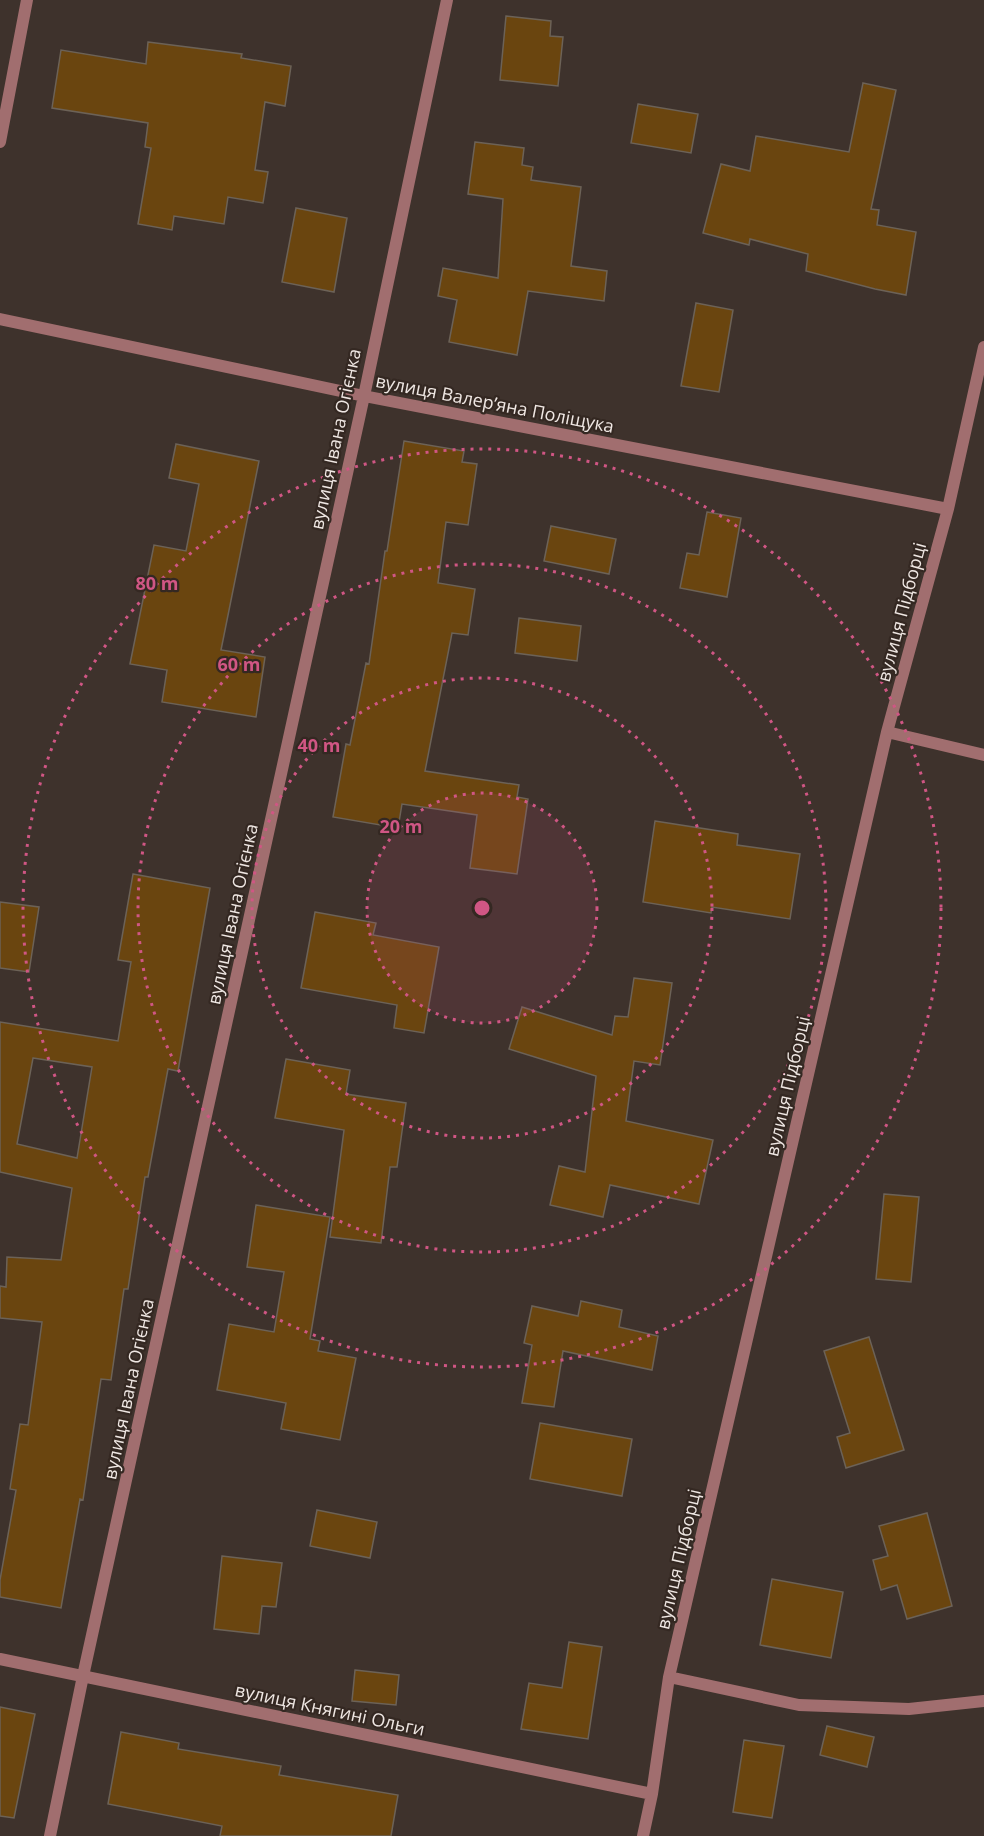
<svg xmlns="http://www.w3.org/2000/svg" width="984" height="1836" font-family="'Open Sans',sans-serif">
<rect width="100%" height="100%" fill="#3e322c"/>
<path fill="#6a450f" stroke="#6c6257" stroke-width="1.5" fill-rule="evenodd" d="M 506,16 L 551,21 L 550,36 L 563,37 L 558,86 L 500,80 Z
M 148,42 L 242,54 L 241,58 L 291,66 L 285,106 L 265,102 L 255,170 L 268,172 L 263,203 L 228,197 L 224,224 L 174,216 L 172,230 L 138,224 L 151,148 L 145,147 L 148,123 L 52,108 L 61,50 L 146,64 Z
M 863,83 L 896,90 L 871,209 L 879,210 L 877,225 L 916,232 L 906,295 L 875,289 L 806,271 L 808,254 L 750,239 L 749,245 L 703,233 L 721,164 L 750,171 L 756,136 L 849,152 Z
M 638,104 L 698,114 L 691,153 L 631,143 Z
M 475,142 L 524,148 L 522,165 L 533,167 L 531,180 L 581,187 L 571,266 L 607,271 L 604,301 L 528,291 L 517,355 L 449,342 L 457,300 L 438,296 L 443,268 L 498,278 L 503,199 L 468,194 Z
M 296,208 L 347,218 L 334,292 L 282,282 Z
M 696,303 L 733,310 L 719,392 L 681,386 Z
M 404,441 L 464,451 L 462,462 L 477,464 L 468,525 L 446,522 L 438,583 L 475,589 L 468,635 L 452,633 L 425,771 L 519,785 L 517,797 L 528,799 L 517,874 L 470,868 L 477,815 L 402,804 L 398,828 L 333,817 L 346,744 L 350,745 L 366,663 L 369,664 L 385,551 L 387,551 Z
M 176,444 L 259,461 L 221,650 L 265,657 L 256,717 L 162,702 L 167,670 L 130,664 L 154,545 L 186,551 L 199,484 L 169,478 Z
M 707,512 L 741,518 L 727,597 L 680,588 L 687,553 L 699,555 Z
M 551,526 L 616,539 L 609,574 L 544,561 Z
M 519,618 L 581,626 L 577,661 L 515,653 Z
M 655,821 L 738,834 L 737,845 L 800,854 L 790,919 L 712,907 L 711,913 L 643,902 Z
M 133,874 L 210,888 L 178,1071 L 168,1069 L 148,1177 L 145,1177 L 128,1289 L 124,1289 L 111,1380 L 101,1379 L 83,1500 L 80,1499 L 61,1608 L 0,1597 L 0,1580 L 16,1490 L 10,1489 L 20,1424 L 28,1425 L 42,1322 L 0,1318 L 0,1286 L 6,1287 L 7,1257 L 61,1260 L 72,1188 L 0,1172 L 0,1022 L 118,1041 L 131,962 L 118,960 ZM 33,1058 L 92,1067 L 77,1158 L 17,1144 Z
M 0,902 L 39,907 L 29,972 L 0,968 Z
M 315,912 L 376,923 L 373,935 L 439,947 L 424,1033 L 394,1028 L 397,1005 L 301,988 Z
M 634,978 L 672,983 L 660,1065 L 634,1061 L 626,1121 L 713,1140 L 699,1204 L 610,1185 L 603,1217 L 550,1205 L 559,1166 L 585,1172 L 596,1076 L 509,1049 L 522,1007 L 612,1035 L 615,1016 L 628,1017 Z
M 286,1059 L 350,1070 L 346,1094 L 406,1103 L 397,1167 L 390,1167 L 381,1243 L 330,1237 L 344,1130 L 275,1118 Z
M 884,1194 L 919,1197 L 911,1282 L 876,1279 Z
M 256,1205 L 330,1217 L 310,1339 L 320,1341 L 318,1351 L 356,1358 L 340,1440 L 281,1429 L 286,1403 L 217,1390 L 229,1324 L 274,1332 L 284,1272 L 247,1267 Z
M 581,1301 L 622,1310 L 619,1327 L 658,1336 L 652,1370 L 563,1351 L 554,1407 L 522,1403 L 532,1345 L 524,1343 L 532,1306 L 578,1316 Z
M 869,1337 L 904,1450 L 846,1468 L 837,1437 L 850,1433 L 824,1351 Z
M 540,1423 L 632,1439 L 622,1496 L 530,1479 Z
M 317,1510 L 377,1522 L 370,1558 L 310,1546 Z
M 927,1513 L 952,1606 L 907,1619 L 897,1585 L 881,1590 L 873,1560 L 888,1556 L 879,1526 Z
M 222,1556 L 282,1563 L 276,1607 L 262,1606 L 259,1634 L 214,1629 Z
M 772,1579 L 843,1592 L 831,1658 L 760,1645 Z
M 569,1642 L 602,1647 L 588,1739 L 521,1729 L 529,1683 L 562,1688 Z
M 355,1670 L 399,1675 L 396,1705 L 352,1701 Z
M 0,1707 L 35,1714 L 14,1818 L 0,1816 Z
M 827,1726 L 874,1737 L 867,1767 L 820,1755 Z
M 121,1732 L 179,1743 L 178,1749 L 281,1766 L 279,1775 L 398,1795 L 391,1836 L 220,1836 L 222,1826 L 108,1804 Z
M 744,1740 L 784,1746 L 772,1818 L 733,1812 Z"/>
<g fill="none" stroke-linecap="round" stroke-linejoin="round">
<path stroke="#a16e6f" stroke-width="12" d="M 0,142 L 27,0
M 0,319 L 364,396 L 948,509
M 887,732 L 984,755
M 0,1659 L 652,1794
M 669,1677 L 799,1705 L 909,1709 L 984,1701
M 50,1836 L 83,1676 L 364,396 L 447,0
M 643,1836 L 652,1794 L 669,1677 L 887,732 L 948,509 L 984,347"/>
</g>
<circle cx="482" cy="908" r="115" fill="#d05684" fill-opacity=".12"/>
<g fill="none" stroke="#d05684" stroke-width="3" stroke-dasharray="3 6">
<circle cx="482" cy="908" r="115"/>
<circle cx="482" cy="908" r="230"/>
<circle cx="482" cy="908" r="344"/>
<circle cx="482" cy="908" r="459"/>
</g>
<g text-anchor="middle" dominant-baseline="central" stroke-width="4.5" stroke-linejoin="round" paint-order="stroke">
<g font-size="18" fill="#efe7e3" stroke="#342822">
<text transform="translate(495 403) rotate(11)">вулиця Валерʼяна Поліщука</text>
<text transform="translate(335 439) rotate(-78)">вулиця Івана Огієнка</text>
<text transform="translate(901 612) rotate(-75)">вулиця Підборці</text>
<text transform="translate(232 914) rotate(-78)">вулиця Івана Огієнка</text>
<text transform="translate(787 1086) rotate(-77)">вулиця Підборці</text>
<text transform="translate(128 1389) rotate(-78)">вулиця Івана Огієнка</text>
<text transform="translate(678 1559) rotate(-77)">вулиця Підборці</text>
<text transform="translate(330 1709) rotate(12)">вулиця Княгині Ольги</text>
</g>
</g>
<circle cx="482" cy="908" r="9" fill="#d05684" stroke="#342822" stroke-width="3"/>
<g font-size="18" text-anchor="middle" font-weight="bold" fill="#d05684" stroke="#342822" stroke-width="4.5" stroke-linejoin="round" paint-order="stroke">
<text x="157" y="590">80 m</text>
<text x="239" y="671">60 m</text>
<text x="319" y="752">40 m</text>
<text x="401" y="833">20 m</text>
</g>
</svg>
